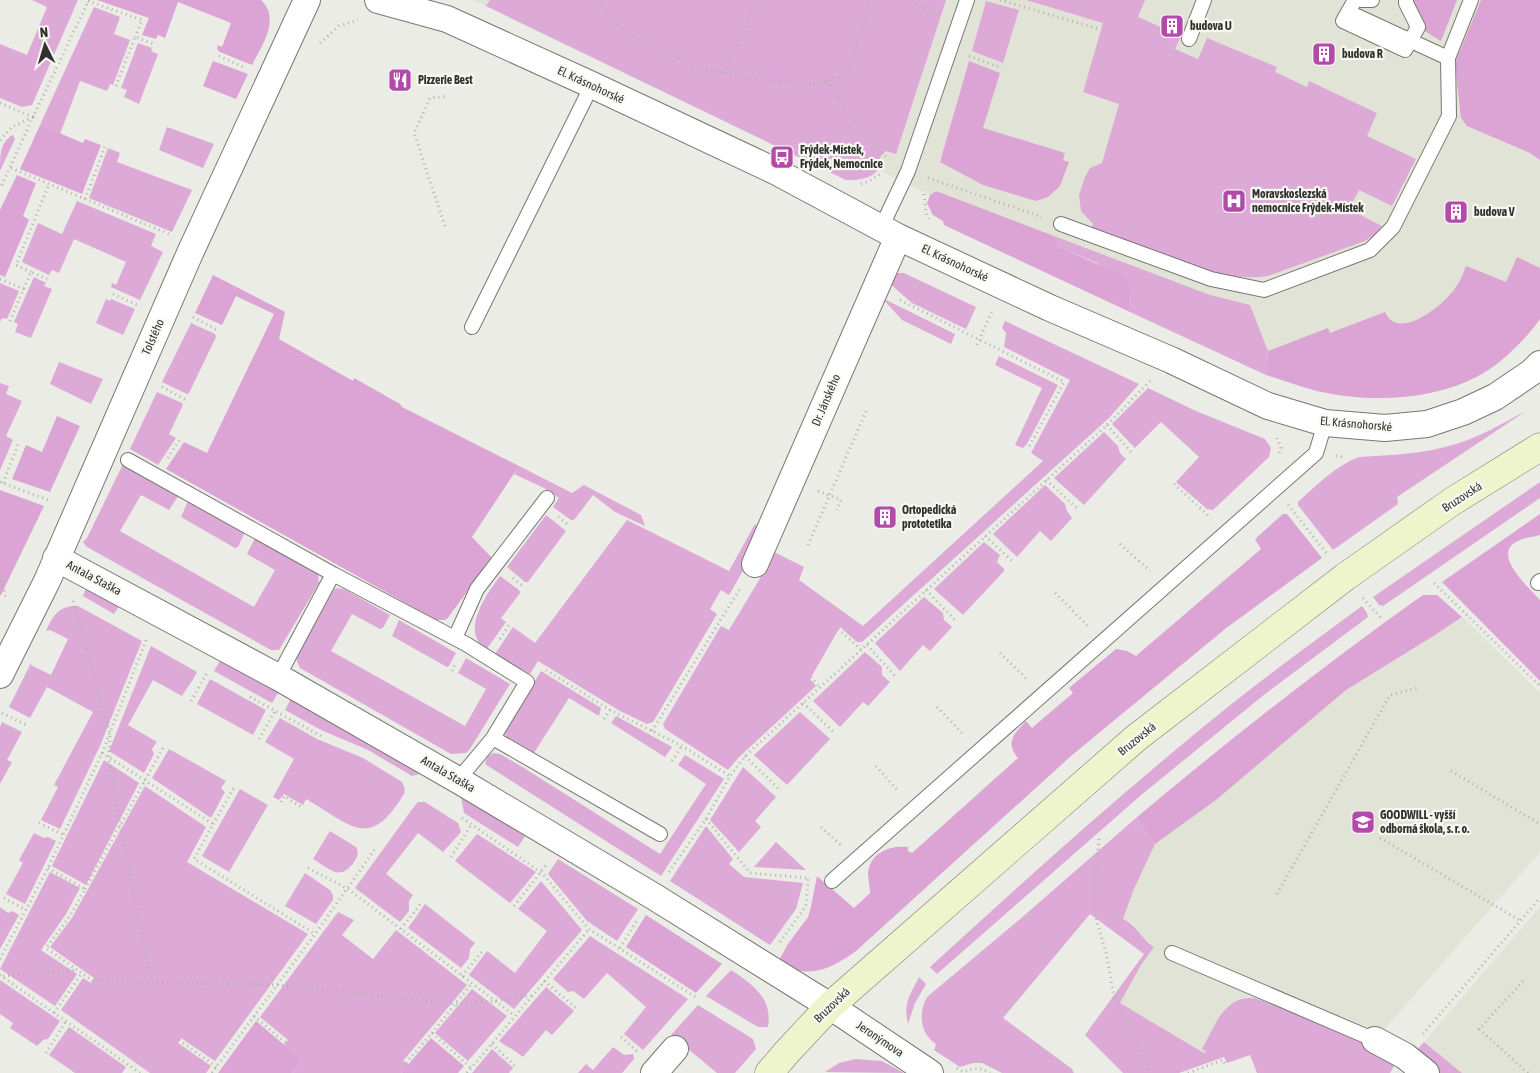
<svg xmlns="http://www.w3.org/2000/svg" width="1540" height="1073" font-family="'Asap Condensed',sans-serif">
<rect width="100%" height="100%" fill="#eaece5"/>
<path fill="#e0e3d5" d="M 473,0 L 1540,0 L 1540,319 L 1527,335 L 1498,362 L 1479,376 L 1459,385 L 1429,393 L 1391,397 L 1354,397 L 1317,391 L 1266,375 L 944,225 L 943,221 L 933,215 L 927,203 L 930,195 L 879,170 L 874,175 L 862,180 L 846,180 Z
M 1462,617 L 1540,693 L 1540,852 L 1375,1040 L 1370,1045 L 1255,998 L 1249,997 L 1238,999 L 1228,1005 L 1202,1049 L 1206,1052 L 1204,1053 L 1120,1003 L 1141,965 L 1154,947 L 1141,936 L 1133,923 L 1123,919 L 1133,891 L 1155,844 L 1216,800 L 1346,690 L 1435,635 Z
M 1540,907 L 1540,1073 L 1462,1073 L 1424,1042 Z"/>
<path fill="#ddaad7" d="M 32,0 L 78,0 L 32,105 L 22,107 L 0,98 L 0,44 L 27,55 L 47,7 Z
M 490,0 L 946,0 L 896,154 L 886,151 L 880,157 L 882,163 C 875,178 862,180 846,180 L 486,6 Z
M 1026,0 L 1145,0 L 1138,17 L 1181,36 L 1175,49 L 1198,59 L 1207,38 L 1277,67 L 1275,72 L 1307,87 L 1309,81 L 1377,113 L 1367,136 L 1416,159 L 1392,206 L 1359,190 L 1349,209 L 1382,226 L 1376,234 L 1365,241 L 1268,276 C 1232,281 1201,269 1168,257 C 1142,248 1117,239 1091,231 L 1093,224 L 1081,211 L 1079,195 L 1085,177 L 1090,168 L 1102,163 L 1119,104 L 1083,92 L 1103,23 Z
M 986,1 L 1019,10 L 1003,63 L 972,51 Z
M 94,7 L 120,17 L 114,34 L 130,40 L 113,85 L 110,84 L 107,91 L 80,81 L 60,134 L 40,125 Z
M 138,43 L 152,48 L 151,51 L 158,54 L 139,104 L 124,97 L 127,90 L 121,88 Z
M 167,127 L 214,144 L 203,168 L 159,150 Z
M 13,135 L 15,139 L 0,171 C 0,157 0,141 13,135 Z
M 108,148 L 120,153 L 117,162 L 192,190 L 172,232 L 89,198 Z
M 77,201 L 156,234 L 151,246 L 163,252 L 140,300 L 111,287 L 112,283 L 116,285 L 126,262 L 74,239 L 59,273 L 52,270 L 49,275 L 22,262 L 38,223 L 62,234 Z
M 1054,236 L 1210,295 L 1250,305 L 1268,351 L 1266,375 L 1130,312 L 1131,290 L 1097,263 L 1059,247 Z
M 894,273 L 904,273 L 976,307 L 966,329 L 912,303 L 889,283 Z
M 34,277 L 46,283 L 44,286 L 52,289 L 31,338 L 15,332 L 18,324 L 14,322 Z
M 0,283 L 19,291 L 7,319 L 2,318 L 0,322 Z
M 882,298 L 955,334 L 951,344 L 902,320 Z
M 106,299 L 110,301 L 111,299 L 135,309 L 123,335 L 96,323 Z
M 1005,321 L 1139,384 L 1109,418 L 862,642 L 857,642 L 840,627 L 810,679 L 816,686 L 738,758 L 728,770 L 665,729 L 663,724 L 721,626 L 729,630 L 771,560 L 774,552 L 804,567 L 799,580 L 863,626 L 1043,461 L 1031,453 L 1070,380 L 1004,347 L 1006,333 L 1002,328 Z
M 191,323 L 215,334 L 216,337 L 189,393 L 187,394 L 162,382 Z
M 999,356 L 1058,385 L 1027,444 L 1023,448 L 1015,445 L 1042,388 L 995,365 Z
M 59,362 L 103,379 L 91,404 L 50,384 Z
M 0,383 L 9,386 L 6,394 L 22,401 L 6,436 L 13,440 L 0,470 Z
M 1148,388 L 1196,411 L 1265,439 L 1271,448 L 1269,457 L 1213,510 L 1207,509 L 1176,482 L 1199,457 L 1161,422 L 1135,448 L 1112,424 Z
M 157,392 L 182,403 L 183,405 L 169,434 L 176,438 L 158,465 L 130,449 Z
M 1526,411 L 1397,497 L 1398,504 L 1333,550 L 1298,505 L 1298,502 C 1317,485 1335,466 1359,457 C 1392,455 1424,454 1456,444 C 1480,437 1503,423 1526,411 Z
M 1104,432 L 1118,446 L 1120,453 L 1126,459 L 1084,505 L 1054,478 Z
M 123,464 L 179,495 L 169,510 L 141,495 L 120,531 L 254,607 L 275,570 L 247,554 L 255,538 L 318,574 L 319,583 L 279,650 L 271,650 L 87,547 L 83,542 L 87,538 Z
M 519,466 L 572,493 L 584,485 L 641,515 L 645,526 L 615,512 L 593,495 L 574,520 L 571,520 L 553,507 L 559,498 L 544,488 L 514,474 Z
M 1540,482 L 1540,498 L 1383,606 L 1379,605 L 1373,597 Z
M 1045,485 L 1065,504 L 1067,511 L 1072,518 L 1051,541 L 1040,531 L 1017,557 L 993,534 Z
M 188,501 L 245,532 L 238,547 L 235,548 L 181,517 Z
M 546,515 L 566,531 L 528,582 L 525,582 L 507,567 Z
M 627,520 L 729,571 L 755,524 L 758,527 L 744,569 L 729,595 L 721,590 L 710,609 L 717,614 L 653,722 L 647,724 L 620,711 L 538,661 L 530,674 L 495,654 L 513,627 L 535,643 Z
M 984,542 L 1000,555 L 997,562 L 1005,570 L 963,615 L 934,589 Z
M 500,576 L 519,590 L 520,593 L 501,618 L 506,622 L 486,650 C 460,631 486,595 500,576 Z
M 88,584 L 121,603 L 114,614 L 83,596 Z
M 336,588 L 344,589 L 390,615 L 383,628 L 380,629 L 352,614 L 331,651 L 465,726 L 486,689 L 458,673 L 466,658 L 510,684 L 470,749 L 466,753 L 451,754 L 300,668 L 298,664 L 296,657 L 333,591 Z
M 924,597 L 943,613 L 944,620 L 952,627 L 930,651 L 923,645 L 900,671 L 875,643 Z
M 71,606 L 78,606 L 142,641 L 100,746 L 60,829 L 41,820 L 58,787 L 54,785 L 93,712 L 47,687 L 30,718 L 9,707 L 31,663 L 31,665 L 51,675 L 68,639 L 50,630 L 46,631 C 52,618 56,609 71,606 Z
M 1362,606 L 1367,613 L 1368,617 L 1265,694 L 1140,796 L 937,974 L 930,967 C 1017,887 1105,808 1197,732 C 1250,688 1306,647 1362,606 Z
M 399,620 L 456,653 L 449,666 L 447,667 L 392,636 Z
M 151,646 L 197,672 C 193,681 187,687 182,696 L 153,680 L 128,725 L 157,742 L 152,749 L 154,754 L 144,773 L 109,751 Z
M 865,652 L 882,667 L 882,675 L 890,682 L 868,706 L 863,702 L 840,727 L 813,701 Z
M 221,659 L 279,691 L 272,703 L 214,671 Z
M 541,671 L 601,708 L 599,716 L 569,698 L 532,756 L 508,740 L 504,731 Z
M 210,679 L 266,710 L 253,735 L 197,704 Z
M 291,698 L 422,773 L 412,776 L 368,750 L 321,730 L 285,710 Z
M 800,712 L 830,739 L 787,785 L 754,755 Z
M 616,716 L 672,747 L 665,757 L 611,723 Z
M 280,718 L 317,739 L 363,758 L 402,782 L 405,789 L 404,794 C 369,851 353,826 306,799 L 303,805 L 284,794 L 279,800 L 273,797 L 294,759 L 265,742 Z
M 2,722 L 22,732 L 7,760 L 12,762 L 0,784 L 0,727 Z
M 169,749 L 226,781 L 221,788 L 225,792 L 211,818 L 152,778 Z
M 493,753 L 500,754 L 524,768 L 660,854 L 706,784 L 678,765 L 685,755 L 724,779 L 661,876 L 485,764 L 487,757 Z
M 104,760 L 139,783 L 86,885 L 52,866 Z
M 743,767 L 776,797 L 755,821 L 761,827 L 739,852 L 710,820 Z
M 145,786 L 206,827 L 187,862 L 308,934 L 215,1061 L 181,1038 L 178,1043 L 211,1066 L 206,1073 L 150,1073 L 61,1010 L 83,978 L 91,983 L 94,978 L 50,947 L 72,918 Z
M 240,789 L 268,805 L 229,872 L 202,856 Z
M 461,797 L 525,836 L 518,847 L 464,813 Z
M 418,802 L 425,802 L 458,823 L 461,832 L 443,852 L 418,833 L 386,874 L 413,895 L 409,901 L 409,911 L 400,922 L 355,888 L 416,804 Z
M 1136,818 L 1155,844 L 1133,891 L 1123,919 C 1138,926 1140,938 1154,947 L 1141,965 L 1120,1003 L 1204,1053 L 1206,1052 L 1202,1049 C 1215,1026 1224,995 1255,998 L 1364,1041 L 1397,1061 L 1390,1073 L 1257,1073 L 1250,1055 L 1227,1063 L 1224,1057 L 1179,1073 L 1123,1073 L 1085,1035 L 1144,954 L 1090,914 L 1003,1018 L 1072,1069 L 1074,1073 L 1002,1073 L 982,1063 L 973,1063 L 960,1067 L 934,1050 L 936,1044 C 920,1033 918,1014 927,997 L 1019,920 Z
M 706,826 L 733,859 L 729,864 L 744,877 L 803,883 L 796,909 L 770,945 L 670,881 Z
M 330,831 L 356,847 C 359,853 358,856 354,862 C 340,882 330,869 313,859 Z
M 34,833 L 44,838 L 48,837 L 56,841 L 25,904 L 6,894 L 23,863 L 19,860 Z
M 477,834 L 536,872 L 510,903 L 455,861 Z
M 776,842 L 806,870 L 754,867 Z
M 558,859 L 638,909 L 617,941 L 587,921 L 548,874 Z
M 50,872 L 80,888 L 66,914 L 41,950 L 77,974 L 55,1006 L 0,969 Z
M 305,873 L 330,890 L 333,895 L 333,900 L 316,924 L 285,906 Z
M 541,881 L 582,930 L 514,1009 L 469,975 L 487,951 L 515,973 L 547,931 L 518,909 Z
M 425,904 L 475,943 L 470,949 L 469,958 L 461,968 L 408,928 Z
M 0,907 L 8,913 L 12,911 L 19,915 L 0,949 Z
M 338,912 L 354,920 L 342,935 L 373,959 L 396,930 L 467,985 L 403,1061 L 409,1065 L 401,1073 L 292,1073 L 302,1060 L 284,1045 L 288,1040 L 260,1017 Z
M 590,936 L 688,999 L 643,1050 L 624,1034 L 646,1007 L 607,973 L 584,999 L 573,991 L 568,992 L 553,979 Z
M 731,970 C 752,984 773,998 768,1027 L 758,1027 L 706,996 Z
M 919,977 L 926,984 L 915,1003 L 908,1024 C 903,1003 910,995 919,977 Z
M 0,980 L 60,1021 L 48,1039 L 43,1040 L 37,1046 L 10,1028 L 13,1023 L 0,1014 Z
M 546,987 L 574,1011 L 552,1035 L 546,1030 L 523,1057 C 515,1050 507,1047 499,1041 Z
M 472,989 L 507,1016 L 468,1061 L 435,1033 Z
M 698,1005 L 753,1039 L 756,1049 L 735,1073 L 717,1073 L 671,1035 Z
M 69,1027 L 126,1067 L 122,1073 L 75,1073 L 49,1055 Z
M 1424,1042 L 1462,1073 L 1436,1073 L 1412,1055 Z
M 613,1047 L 624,1055 L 633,1054 L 634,1059 L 622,1073 L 578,1073 L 586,1064 L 593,1070 Z
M 492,1049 L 513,1068 L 509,1073 L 472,1073 Z
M 855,1059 L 882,1061 L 904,1073 L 825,1072 L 839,1063 Z"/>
<path fill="#dba4d5" d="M 97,0 L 261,0 C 281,19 262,45 252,65 L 220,52 L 217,49 L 218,45 L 222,47 L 231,23 L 178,2 L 165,38 L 158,35 L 156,39 L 142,35 L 149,18 Z
M 1406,0 L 1457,0 L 1441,41 L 1418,27 Z
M 1481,0 L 1540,0 L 1540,160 L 1530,153 L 1467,126 L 1461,118 L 1455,63 Z
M 213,61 L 248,74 L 236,99 L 203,86 Z
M 969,61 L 1000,73 L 983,128 L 1065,153 L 1063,160 L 1069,162 L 1060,186 L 1048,197 L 1036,201 L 983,185 L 940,162 Z
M 40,125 L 83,143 L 85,139 L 101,145 L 82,194 L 20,169 Z
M 17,175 L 36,183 L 23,216 L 29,220 L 5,277 L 0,275 L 0,210 Z
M 936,191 L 1054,236 L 1059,247 L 1124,276 L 1131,290 L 1130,312 L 944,225 L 943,221 L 933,215 L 927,203 L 930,195 Z
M 1517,257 L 1540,268 L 1540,319 C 1527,338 1499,366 1478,376 C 1432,401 1368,403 1317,391 C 1300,387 1283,380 1266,375 L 1268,351 L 1328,328 L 1330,333 L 1385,312 C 1398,342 1442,306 1454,290 C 1459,283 1463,275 1466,266 L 1506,282 Z
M 213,275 L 285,312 L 279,339 L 353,381 L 354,378 L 400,404 L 402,407 L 519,466 L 472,537 L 492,558 L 447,619 L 444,620 L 436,620 L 166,469 L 184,442 L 207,453 L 274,314 L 236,296 L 222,325 L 195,313 Z
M 57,416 L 80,426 L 50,492 L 12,479 L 26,445 L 42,452 Z
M 0,490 L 44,506 L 1,595 L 0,595 Z
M 1283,514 L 1287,514 L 1322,558 L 1225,629 L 1071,756 L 856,951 C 839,963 819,976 797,970 C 790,968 784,965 778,962 L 788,944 L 808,917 L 811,907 L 817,876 L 854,908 L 870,893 C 870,887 868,879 868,873 C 870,852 891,845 908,847 L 908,851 L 912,853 L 1018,758 C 1005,742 1014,734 1026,721 L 1032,728 L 1073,693 L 1069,688 L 1116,649 L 1127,651 L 1136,656 L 1261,549 L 1255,539 Z
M 1540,514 L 1540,535 C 1534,537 1526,537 1520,540 C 1488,553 1529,587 1540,600 L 1540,681 L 1442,582 Z
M 1423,595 L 1437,595 L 1462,617 L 1435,635 L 1346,690 L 1216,800 L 1155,844 L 1136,818 C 1229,740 1324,665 1423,595 Z
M 646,915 L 722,964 L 696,993 L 626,947 Z
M 256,1021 L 302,1060 L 292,1073 L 218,1073 Z
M 431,1038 L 464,1066 L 458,1073 L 401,1073 Z"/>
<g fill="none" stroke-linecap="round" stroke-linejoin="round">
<g stroke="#767871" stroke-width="16">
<path id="service" d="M 1355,0 L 1343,21 L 1405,50 L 1418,27 L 1406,3 L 1406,0
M 1361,0 L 1372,0
M 1355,15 L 1448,58
M 1189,39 L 1204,0
M 1061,224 L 1211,279 L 1264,290 L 1370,250 L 1393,227 L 1449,116 L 1448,58 L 1471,0
M 881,228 L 908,171 L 967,0
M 472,327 L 592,85
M 128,460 L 333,574 L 466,644 L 527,682 L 493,738 L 458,780
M 1538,583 L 1540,581
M 455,638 L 477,589 L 547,498
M 278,677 L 333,574
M 493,738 L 660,834
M 832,881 L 1316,453 L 1325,423
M 1172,953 L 1375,1040"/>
</g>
<g stroke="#767871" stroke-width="28">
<path id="minor" d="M 378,0 L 447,19 L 592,85 L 775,171 L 898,237 L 1050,308 L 1171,360 L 1268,406 L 1325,423 L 1385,428 L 1427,424 L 1463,412 L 1495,397 L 1532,372 L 1540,364
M 56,558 L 278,677 L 458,780 L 653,896 L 830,1006 L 930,1073
M 755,564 L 898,237
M 0,675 L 47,581 L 190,253 L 307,0
M 1375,1040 L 1405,1056 L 1426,1073
M 654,1073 L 675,1049"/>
</g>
<g stroke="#767871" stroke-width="29">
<path id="secondary" d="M 769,1073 L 787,1052 L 830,1006 L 1136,738 L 1345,577 L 1453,501 L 1540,447"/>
</g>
<path stroke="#b1b2ad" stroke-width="3" stroke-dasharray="1 4" stroke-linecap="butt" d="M 600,0 L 602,5 L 613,21 L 640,41 L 705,69 L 754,79 L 814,85 L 847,75 L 867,11 L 869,0
M 912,0 L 918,6 L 939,14
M 1000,0 L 1099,29
M 88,1 L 142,20 L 135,37
M 320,43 L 339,26 L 358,20
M 219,56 L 246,68
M 969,56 L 1002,68
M 724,73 L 757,0
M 827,81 L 855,123 L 870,141 L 889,159
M 116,86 L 135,37 L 154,44
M 0,103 L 33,117 L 0,189
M 0,140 L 12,127 L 33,117 L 89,0
M 11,168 L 169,234
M 928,178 L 1042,217
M 861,184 L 869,181 L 882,173
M 924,194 L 926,213 L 929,219
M 85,199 L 105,147
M 445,226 L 414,133 L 430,98 L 448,96
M 31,272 L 16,265 L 49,184
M 0,279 L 24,289
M 113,294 L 137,305
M 900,300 L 1064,382 L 1028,449
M 193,317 L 219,331
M 10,321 L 31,272 L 47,279
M 977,345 L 992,311
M 162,387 L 186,400
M 1107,425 L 1132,453
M 1277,438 L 1281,448 L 1278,456
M 1336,456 L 1344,457
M 168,458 L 180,439
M 1046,480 L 1079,510
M 0,482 L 51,501
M 3,483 L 19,442
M 1174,484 L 1211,518
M 818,491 L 841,500 L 837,510
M 1288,505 L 1328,555
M 558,517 L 570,526
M 985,536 L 1013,562
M 1120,544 L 1150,571
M 808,545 L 867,409
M 0,576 L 6,598
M 513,578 L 524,587
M 1434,583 L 1540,686
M 926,590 L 957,622
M 1055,593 L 1088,626
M 1363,598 L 1381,618
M 73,601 L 110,733 L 109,758 L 120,826 L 152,982
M 838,629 L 861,649
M 500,639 L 509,625
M 867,645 L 895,676
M 1000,653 L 1027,679
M 546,670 L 610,710 L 682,746 L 730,776
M 452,671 L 456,662
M 811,677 L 820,688
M 250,697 L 321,736
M 191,701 L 208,671
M 803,703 L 835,733
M 937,707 L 963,734
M 2,713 L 26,725
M 604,719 L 610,710
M 652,731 L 741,587
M 259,739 L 276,709
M 102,753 L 213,824 L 194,859 L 315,934
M 745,756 L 781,791
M 672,761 L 682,746
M 876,766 L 898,791
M 1451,771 L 1540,824
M 281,802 L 284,796 L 303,808
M 462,818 L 542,873 L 589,929 L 697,998
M 706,819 L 750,873 L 809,878
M 39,823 L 64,835
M 213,824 L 235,786
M 821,827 L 841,845
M 1380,838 L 1521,921
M 1099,839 L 1094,886 L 1096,918 L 1106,953 L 1114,996 L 1151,1073
M 451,857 L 471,825
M 48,868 L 85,889 L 70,916 L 46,948 L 93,981 L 278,985 L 456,1004 L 496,1001 L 533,995
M 308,868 L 348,889 L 515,1016
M 669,872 L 706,819 L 730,776 L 745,756 L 1107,425 L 1150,381
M 85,889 L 164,746
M 1277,894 L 1390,695 L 1418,688
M 4,898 L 26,910
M 514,906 L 546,865
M 401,929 L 422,902
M 780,942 L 806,906 L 808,879
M 620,948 L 638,919
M 0,959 L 48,868 L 102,753 L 147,638
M 0,975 L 140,1073
M 3,976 L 76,970
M 462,976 L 484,949
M 544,981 L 576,1008
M 1523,981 L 1479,1029 L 1528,1073
M 54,1013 L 82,973
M 254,1016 L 286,1043
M 432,1033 L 472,983
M 1423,1034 L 1540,898
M 621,1037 L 637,1051
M 179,1040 L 217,1067
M 492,1044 L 515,1066
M 46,1053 L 66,1021
M 406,1063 L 432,1033 L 471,1068
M 957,1068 L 963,1072 C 974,1068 980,1067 990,1073
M 212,1073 L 315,934 L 375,849
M 467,1073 L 589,929
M 1188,1073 L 1223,1060 L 1225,1064"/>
<use href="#service" stroke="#fff" stroke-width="14"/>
<use href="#minor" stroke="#fff" stroke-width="26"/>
<use href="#secondary" stroke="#eef4cc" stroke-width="28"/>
</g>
<defs>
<g id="building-square" transform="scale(1.25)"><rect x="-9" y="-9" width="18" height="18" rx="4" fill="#b249ab" stroke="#f8f9f2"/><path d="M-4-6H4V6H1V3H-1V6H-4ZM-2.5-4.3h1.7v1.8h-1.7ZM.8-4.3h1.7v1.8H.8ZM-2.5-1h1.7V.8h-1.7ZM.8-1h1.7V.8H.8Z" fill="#fff"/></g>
<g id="restaurant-square" transform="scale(1.25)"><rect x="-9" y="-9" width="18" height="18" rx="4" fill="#b249ab" stroke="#f8f9f2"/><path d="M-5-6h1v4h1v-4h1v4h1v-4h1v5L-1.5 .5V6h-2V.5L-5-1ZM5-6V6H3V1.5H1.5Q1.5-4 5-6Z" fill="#fff"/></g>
<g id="bus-square" transform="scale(1.25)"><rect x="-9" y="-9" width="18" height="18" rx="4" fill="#b249ab" stroke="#f8f9f2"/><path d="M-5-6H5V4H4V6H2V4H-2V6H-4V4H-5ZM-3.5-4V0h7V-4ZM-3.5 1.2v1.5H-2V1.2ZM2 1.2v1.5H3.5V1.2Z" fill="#fff"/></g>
<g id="hospital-square" transform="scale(1.25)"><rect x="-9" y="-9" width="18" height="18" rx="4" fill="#b249ab" stroke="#f8f9f2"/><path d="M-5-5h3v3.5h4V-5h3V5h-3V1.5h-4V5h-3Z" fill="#fff"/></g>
<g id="university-square" transform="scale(1.25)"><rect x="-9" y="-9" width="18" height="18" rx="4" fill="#b249ab" stroke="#f8f9f2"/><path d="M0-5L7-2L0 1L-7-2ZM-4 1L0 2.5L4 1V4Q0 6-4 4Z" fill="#fff"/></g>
</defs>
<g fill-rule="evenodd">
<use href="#building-square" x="1172" y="26"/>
<use href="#building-square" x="1324" y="54"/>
<use href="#restaurant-square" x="400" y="80"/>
<use href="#bus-square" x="782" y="157"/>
<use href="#hospital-square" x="1234" y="201"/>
<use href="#building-square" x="1456" y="212"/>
<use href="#building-square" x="885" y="517"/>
<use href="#university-square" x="1363" y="822"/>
</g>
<g text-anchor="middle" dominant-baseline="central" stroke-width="4.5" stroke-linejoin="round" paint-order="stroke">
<g font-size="12" font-weight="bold" fill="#31312f" stroke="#f8f9f2" text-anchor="start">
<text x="1190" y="26">budova U</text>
<text x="1342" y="54">budova R</text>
<text x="418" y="80">Pizzerie Best</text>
<text x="800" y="150">Frýdek-Místek,<tspan x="800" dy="14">Frýdek, Nemocnice</tspan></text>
<text x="1252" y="194">Moravskoslezská<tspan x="1252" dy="14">nemocnice Frýdek-Místek</tspan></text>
<text x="1474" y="212">budova V</text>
<text x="902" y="510">Ortopedická<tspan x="902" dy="14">prototetika</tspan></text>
<text x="1380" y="815">GOODWILL - vyšší<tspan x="1380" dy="14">odborná škola, s. r. o.</tspan></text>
</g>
<g font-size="12" fill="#31312f" stroke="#f8f9f2">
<text transform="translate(591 85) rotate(25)">El. Krásnohorské</text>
<text transform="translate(955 263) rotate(25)">El. Krásnohorské</text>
<text transform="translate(153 337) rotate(-66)">Tolstého</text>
<text transform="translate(826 400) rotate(-67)">Dr. Jánského</text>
<text transform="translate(1356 424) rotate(5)">El. Krásnohorské</text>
<text transform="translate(1462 497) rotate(-33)">Bruzovská</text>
<text transform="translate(94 578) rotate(28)">Antala Staška</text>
<text transform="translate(1137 739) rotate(-39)">Bruzovská</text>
<text transform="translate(448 774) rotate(30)">Antala Staška</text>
<text transform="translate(832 1005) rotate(-44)">Bruzovská</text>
<text transform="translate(880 1039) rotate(34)">Jeronýmova</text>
</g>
</g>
<g transform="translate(45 45) rotate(355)" stroke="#f8f9f2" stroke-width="4" paint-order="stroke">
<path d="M0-4L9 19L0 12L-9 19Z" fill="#31312f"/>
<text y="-8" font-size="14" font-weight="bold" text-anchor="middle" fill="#31312f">N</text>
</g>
</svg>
